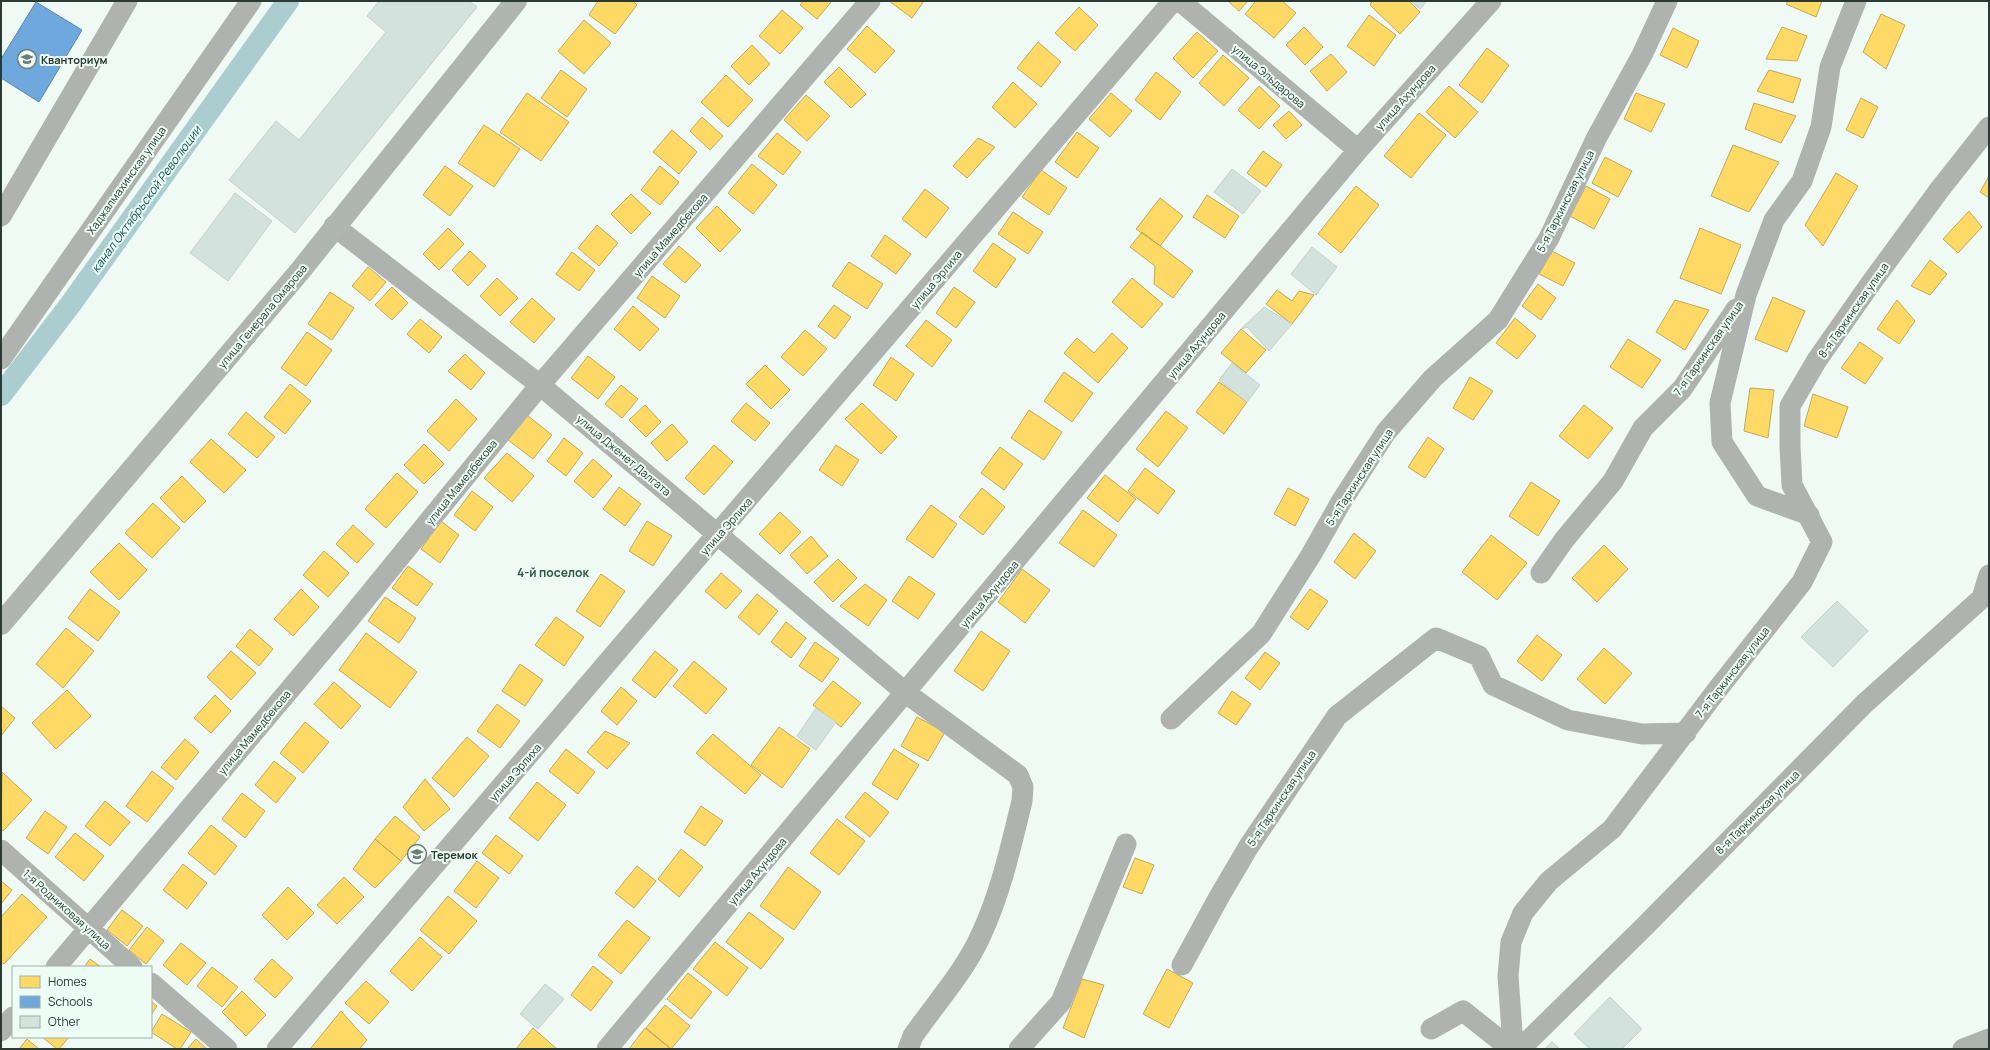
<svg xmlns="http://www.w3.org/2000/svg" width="1990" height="1050" font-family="Manrope,sans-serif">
<rect width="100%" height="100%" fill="#f0faf5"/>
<path fill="#ffd966" stroke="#bfa957" d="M 598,1 L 633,1 L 637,5 L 615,34 L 589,15 Z
M 803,1 L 832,1 L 817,19 L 800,5 Z
M 889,1 L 924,1 L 912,18 Z
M 1228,1 L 1248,1 L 1239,11 Z
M 1256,1 L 1282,1 L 1296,13 L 1274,38 L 1245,14 Z
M 1372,1 L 1409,1 L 1420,12 L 1400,34 L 1370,5 Z
M 1788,1 L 1822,1 L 1816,17 L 1786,4 Z
M 1079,7 L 1098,25 L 1075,51 L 1055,33 Z
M 782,10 L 803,28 L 780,54 L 759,36 Z
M 1881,14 L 1905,25 L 1886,69 L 1863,52 Z
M 1369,15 L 1396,35 L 1374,66 L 1347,46 Z
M 584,20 L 611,43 L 584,74 L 558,51 Z
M 867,26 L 895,51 L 875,73 L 847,49 Z
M 1304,27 L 1323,47 L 1305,65 L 1286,45 Z
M 1782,27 L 1807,36 L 1797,61 L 1766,59 Z
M 1673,28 L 1699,41 L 1687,68 L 1660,55 Z
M 1197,32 L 1218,51 L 1193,78 L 1173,58 Z
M 1038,42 L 1061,62 L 1041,87 L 1017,68 Z
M 752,45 L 770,64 L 749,85 L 731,66 Z
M 1487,48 L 1509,65 L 1482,103 L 1459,85 Z
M 1331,54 L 1347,72 L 1327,91 L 1310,71 Z
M 1223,55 L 1249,78 L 1224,106 L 1199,83 Z
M 839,67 L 866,94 L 851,108 L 824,82 Z
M 561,70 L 587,89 L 567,117 L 541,98 Z
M 1769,70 L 1801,79 L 1793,103 L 1757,91 Z
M 1156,72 L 1181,92 L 1160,120 L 1135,100 Z
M 726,75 L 753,100 L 728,127 L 701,102 Z
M 1013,82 L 1037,104 L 1015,128 L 992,107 Z
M 1259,86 L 1280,106 L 1259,129 L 1238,110 Z
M 1449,86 L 1478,112 L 1455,138 L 1426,112 Z
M 527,93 L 569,122 L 541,161 L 500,132 Z
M 1111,93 L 1132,111 L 1110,137 L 1089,119 Z
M 1636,93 L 1665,104 L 1651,132 L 1624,119 Z
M 806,95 L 830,116 L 807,141 L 784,120 Z
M 1861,98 L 1878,107 L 1863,138 L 1846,130 Z
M 1754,103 L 1796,116 L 1781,143 L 1745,129 Z
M 1289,111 L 1302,125 L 1286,139 L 1273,125 Z
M 1419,113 L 1446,135 L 1411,178 L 1384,156 Z
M 702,117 L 723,136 L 710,150 L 690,131 Z
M 484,125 L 520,149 L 494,187 L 458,163 Z
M 672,130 L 697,152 L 679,174 L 653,152 Z
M 1077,132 L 1099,148 L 1077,178 L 1055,162 Z
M 777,133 L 801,152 L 783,175 L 758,156 Z
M 978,138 L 995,147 L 967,178 L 953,166 Z
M 1733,145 L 1779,162 L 1749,212 L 1711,196 Z
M 1263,151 L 1282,165 L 1266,187 L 1247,173 Z
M 1605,157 L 1632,171 L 1618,197 L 1592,183 Z
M 752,164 L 777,185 L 753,214 L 728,193 Z
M 445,166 L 473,186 L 450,216 L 423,195 Z
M 660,166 L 679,182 L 660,205 L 641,190 Z
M 1041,170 L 1067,188 L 1049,215 L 1022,197 Z
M 1836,173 L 1858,186 L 1823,246 L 1805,225 Z
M 1989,176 L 1989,198 L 1980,192 Z
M 1356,186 L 1379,205 L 1341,253 L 1318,234 Z
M 1586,186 L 1610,199 L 1594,229 L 1570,216 Z
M 925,189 L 949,208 L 926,238 L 902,219 Z
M 631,194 L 651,213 L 631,234 L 611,214 Z
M 1207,195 L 1239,216 L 1225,238 L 1193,217 Z
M 1160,198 L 1183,216 L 1160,246 L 1136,229 Z
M 717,206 L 741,230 L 720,252 L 696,228 Z
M 1969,211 L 1982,227 L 1958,253 L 1943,239 Z
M 1013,212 L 1043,232 L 1028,254 L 998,234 Z
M 597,225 L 618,243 L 599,266 L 578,248 Z
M 448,228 L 464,244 L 439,270 L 423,254 Z
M 1700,228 L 1741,245 L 1721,294 L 1680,278 Z
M 1142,232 L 1193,271 L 1173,298 L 1154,284 L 1155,266 L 1130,247 Z
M 885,235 L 911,254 L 896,274 L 871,256 Z
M 993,243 L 1016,259 L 996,288 L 973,271 Z
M 679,246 L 701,265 L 685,283 L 663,264 Z
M 470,251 L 486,266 L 468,286 L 452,270 Z
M 1552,251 L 1575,263 L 1563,286 L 1539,274 Z
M 572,252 L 595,270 L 579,291 L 556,274 Z
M 1930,260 L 1947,274 L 1930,295 L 1911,286 Z
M 849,262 L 883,284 L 867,309 L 832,286 Z
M 368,267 L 386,282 L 370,301 L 352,286 Z
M 652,276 L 680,296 L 665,318 L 637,298 Z
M 497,278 L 518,298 L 500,316 L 480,296 Z
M 1132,278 L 1163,304 L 1142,328 L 1112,302 Z
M 1538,284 L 1556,298 L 1541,320 L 1522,306 Z
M 392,287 L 408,303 L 392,320 L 375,305 Z
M 954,287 L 975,302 L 956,328 L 936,313 Z
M 1277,290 L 1292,301 L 1299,291 L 1314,295 L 1292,324 L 1266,304 Z
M 330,292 L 354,308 L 332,340 L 308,324 Z
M 1773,297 L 1805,311 L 1787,352 L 1755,339 Z
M 532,298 L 555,319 L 534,343 L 510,322 Z
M 1675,300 L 1709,310 L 1685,350 L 1656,332 Z
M 1897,300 L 1915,321 L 1899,344 L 1877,329 Z
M 834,305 L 851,317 L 835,339 L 818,326 Z
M 633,306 L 659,329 L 640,351 L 614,329 Z
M 1515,318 L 1536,336 L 1517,359 L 1496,343 Z
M 420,319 L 442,337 L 429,353 L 407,334 Z
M 926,320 L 952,340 L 932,367 L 906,346 Z
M 1241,329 L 1266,350 L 1246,373 L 1221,353 Z
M 805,330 L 827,349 L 803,376 L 781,357 Z
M 307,332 L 332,350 L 306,386 L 281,368 Z
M 1112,333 L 1128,348 L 1098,383 L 1064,353 L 1077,338 L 1094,353 Z
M 1628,339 L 1661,360 L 1642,388 L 1610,367 Z
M 1860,342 L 1883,358 L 1865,384 L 1841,368 Z
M 465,354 L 485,373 L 471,390 L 448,371 Z
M 588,356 L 615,377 L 598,399 L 571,378 Z
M 891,357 L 914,374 L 896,401 L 873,385 Z
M 765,365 L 790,390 L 771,409 L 746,384 Z
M 1064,372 L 1093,393 L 1072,422 L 1044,401 Z
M 1470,377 L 1493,391 L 1473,420 L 1453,408 Z
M 1219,382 L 1247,402 L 1224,434 L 1196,412 Z
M 290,384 L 311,401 L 285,434 L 264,417 Z
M 621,385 L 638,399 L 622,418 L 605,404 Z
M 1750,388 L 1774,390 L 1768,438 L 1744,431 Z
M 1813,394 L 1848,407 L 1837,438 L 1804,426 Z
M 456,399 L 477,419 L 449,451 L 427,431 Z
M 746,403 L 770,423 L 755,441 L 731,421 Z
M 862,403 L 897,437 L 881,454 L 845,419 Z
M 645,405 L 661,422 L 646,437 L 629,420 Z
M 1584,405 L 1613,428 L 1588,459 L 1559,436 Z
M 1029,410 L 1062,432 L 1044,460 L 1011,438 Z
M 1166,411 L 1188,428 L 1158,467 L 1136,449 Z
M 246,412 L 275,437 L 257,458 L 228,434 Z
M 527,415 L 552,435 L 533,459 L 508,440 Z
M 672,424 L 688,442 L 667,461 L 651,443 Z
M 1428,437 L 1444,449 L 1425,478 L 1408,467 Z
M 564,438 L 583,453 L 566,476 L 547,461 Z
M 211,439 L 246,470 L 224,493 L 190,462 Z
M 424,444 L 444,464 L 424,484 L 404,465 Z
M 714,445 L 733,462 L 704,495 L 685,478 Z
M 836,445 L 859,460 L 842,486 L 819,470 Z
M 1000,447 L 1023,464 L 1004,490 L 981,473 Z
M 507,453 L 534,476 L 512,502 L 484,478 Z
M 593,459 L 612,476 L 593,498 L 574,481 Z
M 1145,468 L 1175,491 L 1158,514 L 1128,491 Z
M 397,473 L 418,492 L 386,528 L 365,509 Z
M 1105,475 L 1136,499 L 1118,522 L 1087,498 Z
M 182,476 L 206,501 L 184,523 L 160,498 Z
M 1531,482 L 1560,501 L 1538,536 L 1509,516 Z
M 619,487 L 641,504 L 625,526 L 603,509 Z
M 982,488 L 1005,507 L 983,535 L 959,517 Z
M 1288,488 L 1309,499 L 1295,526 L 1274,514 Z
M 472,491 L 493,507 L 475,531 L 454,515 Z
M 153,503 L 180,528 L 152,558 L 125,533 Z
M 931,505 L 957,524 L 933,558 L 906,539 Z
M 1083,510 L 1117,535 L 1094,567 L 1059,543 Z
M 780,512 L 801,532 L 780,554 L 759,534 Z
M 441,521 L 459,535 L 440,563 L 421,549 Z
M 647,521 L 672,536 L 653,566 L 629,551 Z
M 353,525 L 374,544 L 357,563 L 336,544 Z
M 1354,533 L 1376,551 L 1355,579 L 1334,562 Z
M 1491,535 L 1527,563 L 1497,600 L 1462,572 Z
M 811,536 L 828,556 L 807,574 L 790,555 Z
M 119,543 L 147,570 L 119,600 L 90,572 Z
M 1604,545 L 1628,569 L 1597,602 L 1572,578 Z
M 324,551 L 349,573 L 328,597 L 303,575 Z
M 838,559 L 857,578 L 833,602 L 814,582 Z
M 408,566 L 433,584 L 417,606 L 392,588 Z
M 1022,569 L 1050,590 L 1025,623 L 998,602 Z
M 721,573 L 742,591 L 726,609 L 705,591 Z
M 601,574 L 625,591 L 600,627 L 576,611 Z
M 909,576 L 935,594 L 918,619 L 892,601 Z
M 865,584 L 887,600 L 868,626 L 840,606 Z
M 90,589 L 120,612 L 98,641 L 68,618 Z
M 301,589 L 319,607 L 293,636 L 274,619 Z
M 1310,589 L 1328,601 L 1308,630 L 1290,617 Z
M 757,594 L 778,611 L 759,635 L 738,617 Z
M 385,597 L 416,618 L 399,643 L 368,621 Z
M 556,617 L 584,637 L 564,666 L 535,645 Z
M 786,622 L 806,638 L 791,658 L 771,642 Z
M 66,628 L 94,651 L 63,688 L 36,664 Z
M 250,629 L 273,649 L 259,666 L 236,646 Z
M 981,631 L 1010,651 L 983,691 L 954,671 Z
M 366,633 L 417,672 L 390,708 L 339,670 Z
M 1537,635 L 1562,655 L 1542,681 L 1517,661 Z
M 815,642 L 839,659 L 822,682 L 799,666 Z
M 1604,648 L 1632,673 L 1605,704 L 1577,679 Z
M 231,651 L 256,673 L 231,700 L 207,677 Z
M 655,651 L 678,670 L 655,698 L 632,680 Z
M 1265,652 L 1280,663 L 1260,690 L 1245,678 Z
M 694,661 L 727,689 L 706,714 L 673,686 Z
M 520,664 L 543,680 L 525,706 L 502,691 Z
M 833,681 L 861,703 L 841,727 L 813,705 Z
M 334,682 L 361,706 L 341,729 L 314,704 Z
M 621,687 L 637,701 L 617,725 L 601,711 Z
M 67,690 L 91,716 L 56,749 L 32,723 Z
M 1232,691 L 1251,704 L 1236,725 L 1218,713 Z
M 215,695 L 231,711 L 211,733 L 194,718 Z
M 497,704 L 520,721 L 500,748 L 477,731 Z
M 1,706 L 15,718 L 1,736 Z
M 917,717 L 945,732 L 928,761 L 901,746 Z
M 305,722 L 329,742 L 303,773 L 280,753 Z
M 779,727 L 810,749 L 782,788 L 751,765 Z
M 605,731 L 630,743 L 607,769 L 587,752 Z
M 713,734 L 761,775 L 745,794 L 696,753 Z
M 467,737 L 489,756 L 454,797 L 432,778 Z
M 185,739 L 199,752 L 176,780 L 161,767 Z
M 566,749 L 595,772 L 578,794 L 549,771 Z
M 894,749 L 919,765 L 897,800 L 872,784 Z
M 274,761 L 296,778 L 276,803 L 255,785 Z
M 152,771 L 174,788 L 147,822 L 126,806 Z
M 2,772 L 32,800 L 3,831 L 1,829 Z
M 425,779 L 450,809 L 424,831 L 403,807 Z
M 537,782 L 566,805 L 538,841 L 509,818 Z
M 865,792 L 889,812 L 870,837 L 845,817 Z
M 242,793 L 265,811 L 245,838 L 222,819 Z
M 105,801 L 130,822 L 110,846 L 85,826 Z
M 701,806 L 723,821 L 705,846 L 684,832 Z
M 45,811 L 67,827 L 48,854 L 26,838 Z
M 395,816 L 420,837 L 401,861 L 375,839 Z
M 837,819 L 865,841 L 839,875 L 810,853 Z
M 211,825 L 237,846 L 215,875 L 188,853 Z
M 75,833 L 104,856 L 84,881 L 55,857 Z
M 496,835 L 523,856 L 509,874 L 482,853 Z
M 375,839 L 401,861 L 375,888 L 353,869 Z
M 681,849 L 703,867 L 679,897 L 658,879 Z
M 1135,858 L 1154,865 L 1142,894 L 1123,887 Z
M 477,861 L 499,878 L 476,908 L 454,891 Z
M 183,864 L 207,883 L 187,909 L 163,890 Z
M 637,866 L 656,881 L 634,908 L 615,893 Z
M 788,867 L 821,892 L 794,930 L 760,906 Z
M 344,877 L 364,897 L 337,924 L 317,905 Z
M 1,881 L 12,890 L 1,904 Z
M 288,887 L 314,913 L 287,940 L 262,915 Z
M 22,894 L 47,917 L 4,964 L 1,962 L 1,917 Z
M 448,896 L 477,921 L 449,954 L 420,930 Z
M 122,910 L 143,926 L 127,946 L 107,930 Z
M 749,912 L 784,939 L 761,969 L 726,942 Z
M 627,920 L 650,938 L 621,974 L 598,955 Z
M 147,927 L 164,941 L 146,964 L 129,950 Z
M 420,937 L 442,957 L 412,991 L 390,971 Z
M 715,942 L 748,968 L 727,996 L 693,969 Z
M 181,943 L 206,963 L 187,985 L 163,965 Z
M 90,959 L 101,967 L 84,967 Z
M 272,959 L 293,978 L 275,998 L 254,979 Z
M 593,966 L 613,982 L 591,1011 L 571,995 Z
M 212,967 L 238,987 L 222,1007 L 197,986 Z
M 1167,969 L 1193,983 L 1169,1028 L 1143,1014 Z
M 688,973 L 712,992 L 691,1019 L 667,999 Z
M 1082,979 L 1104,985 L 1084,1038 L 1063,1028 Z
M 366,981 L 389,1002 L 369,1024 L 345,1003 Z
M 242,991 L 266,1015 L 246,1036 L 222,1012 Z
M 151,1001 L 157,1006 L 151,1015 Z
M 665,1005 L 690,1026 L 671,1049 L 646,1028 Z
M 341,1011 L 367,1040 L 359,1049 L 310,1049 Z
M 162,1014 L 191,1032 L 180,1049 L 177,1049 L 151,1032 Z
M 533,1028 L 557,1049 L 516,1049 Z
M 645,1028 L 671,1049 L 629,1049 Z
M 42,1037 L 69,1037 L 59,1049 L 57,1049 Z
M 27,1039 L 39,1049 L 19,1049 Z
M 196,1039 L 207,1049 L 187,1049 Z"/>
<path fill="#6fa8dc" stroke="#5a87aa" d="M 36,2 L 82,30 L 39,102 L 1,78 L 1,59 Z"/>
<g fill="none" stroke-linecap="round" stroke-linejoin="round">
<path stroke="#abcdd0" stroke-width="22" d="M 1,395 L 70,305 L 288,1"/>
</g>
<path fill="#d4e2de" stroke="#c3d0cd" d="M 379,1 L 469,1 L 477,7 L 295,233 L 229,180 L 276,121 L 299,140 L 386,32 L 367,16 Z
M 1411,1 L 1427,1 L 1420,9 Z
M 1232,169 L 1261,191 L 1243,214 L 1214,192 Z
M 235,193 L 272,221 L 228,281 L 190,253 Z
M 1312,247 L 1337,267 L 1316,295 L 1291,274 Z
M 1264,307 L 1292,324 L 1269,351 L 1247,327 L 1241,329 Z
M 1232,363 L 1260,385 L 1247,402 L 1219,380 Z
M 1837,601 L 1868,631 L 1833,667 L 1801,637 Z
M 816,708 L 836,722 L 816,750 L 797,736 Z
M 545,984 L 564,999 L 538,1029 L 520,1014 Z
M 1610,997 L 1642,1029 L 1622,1049 L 1590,1049 L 1574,1034 Z
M 1552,1042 L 1560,1049 L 1545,1049 Z"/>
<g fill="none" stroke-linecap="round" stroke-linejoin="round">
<path stroke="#aeb3af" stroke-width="21" d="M 1180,1 L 1358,150
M 1,216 L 127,1
M 334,226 L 540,385 L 906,693 L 1018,775 L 1023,787 L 1022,801 C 1011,846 1001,892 981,935 C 965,971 936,1003 913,1036 L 908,1049
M 1,359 L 251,1
M 1809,515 L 1757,496 L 1722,442 L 1720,403 L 1746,295 L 1774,220 L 1802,181 L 1821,127 L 1830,67 L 1856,1
M 1541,573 L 1564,540 L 1613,481 L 1643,428 L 1682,389 L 1736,309
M 1171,719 L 1261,634 L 1311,555 L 1341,502 L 1386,432 L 1433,378 L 1498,320 L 1549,238 L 1597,137 L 1642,55 L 1667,1
M 1,850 L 132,967
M 1182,965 L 1219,897 L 1249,846 L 1337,716 L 1436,638 L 1479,656 L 1493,685 L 1568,720 L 1642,734 L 1686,733
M 56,967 L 350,618 L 540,385 L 870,1
M 151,983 L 227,1049
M 1431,1029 L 1463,1011 L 1511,1049
M 1,1031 L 13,1017
M 277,1049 L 1173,1
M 607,1049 L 1358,150 L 1491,1
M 1019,1049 L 1061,1002 L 1126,844
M 1515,1049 L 1512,1032 L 1508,976 L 1511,942 L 1523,913 L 1549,881 L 1612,829 L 1717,690 L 1802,582 L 1822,542 L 1792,485 L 1790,446 L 1790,406 L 1817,360 L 1871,283 L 1940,189 L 1989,127
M 1520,1049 L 1644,927 L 1864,704 L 1982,598 L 1989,575
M 1963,1049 L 1989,1039"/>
<path stroke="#afb6b1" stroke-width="22" d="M 1,624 L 300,271 L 516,1"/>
</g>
<defs>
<g id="school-ring" transform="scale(1)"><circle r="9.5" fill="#edfdf6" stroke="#6f7d78" stroke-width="1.5"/><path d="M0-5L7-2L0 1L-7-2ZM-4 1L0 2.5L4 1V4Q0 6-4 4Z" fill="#6f7d78"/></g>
</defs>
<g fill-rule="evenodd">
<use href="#school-ring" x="27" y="59"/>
<use href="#school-ring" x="417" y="854"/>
</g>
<g text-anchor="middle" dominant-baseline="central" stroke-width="4" stroke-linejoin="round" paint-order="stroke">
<g font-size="11" font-weight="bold" fill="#2a3a34" stroke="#edfdf6" text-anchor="start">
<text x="41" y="59">Кванториум</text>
<text x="431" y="854">Теремок</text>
</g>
<g font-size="11" fill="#2a3a34" stroke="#edfdf6">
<text transform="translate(1269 76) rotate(40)">улица Эльдарова</text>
<text transform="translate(1405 97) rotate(-48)">улица Ахундова</text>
<text transform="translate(126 180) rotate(-55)">Хаджалмахинская улица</text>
<text transform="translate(1565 201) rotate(-63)">5-я Таркинская улица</text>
<text transform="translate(670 235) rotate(-49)">улица Мамедбекова</text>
<text transform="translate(936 279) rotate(-50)">улица Эрлиха</text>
<text transform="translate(1853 310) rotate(-55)">8-я Таркинская улица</text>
<text transform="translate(262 316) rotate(-50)">улица Генерала Омарова</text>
<text transform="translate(1196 345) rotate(-50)">улица Ахундова</text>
<text transform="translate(1708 348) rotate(-55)">7-я Таркинская улица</text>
<text transform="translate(624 455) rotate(40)">улица Дженет Далгата</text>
<text transform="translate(1359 477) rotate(-57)">5-я Таркинская улица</text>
<text transform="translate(461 482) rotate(-51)">улица Мамедбекова</text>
<text transform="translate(726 526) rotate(-49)">улица Эрлиха</text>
<text transform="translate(989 594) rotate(-50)">улица Ахундова</text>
<text transform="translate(1732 672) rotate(-52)">7-я Таркинская улица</text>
<text transform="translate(254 732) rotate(-50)">улица Мамедбекова</text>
<text transform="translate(515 772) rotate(-49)">улица Эрлиха</text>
<text transform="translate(1281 798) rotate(-56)">5-я Таркинская улица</text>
<text transform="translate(1757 812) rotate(-45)">8-я Таркинская улица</text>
<text transform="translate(757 871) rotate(-50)">улица Ахундова</text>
<text transform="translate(67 909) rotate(42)">1-я Родниковая улица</text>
</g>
<g font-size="12" font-style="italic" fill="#0e4f57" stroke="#edfdf6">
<text transform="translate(146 199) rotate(-54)">канал Октябрьской Революции</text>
</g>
<g font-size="12" font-weight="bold" fill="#325649" stroke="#edfdf6">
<text x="553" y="572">4-й поселок</text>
</g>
</g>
<rect width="1990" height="1050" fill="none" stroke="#2a3a34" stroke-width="4"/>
<rect x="12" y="966" width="140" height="72" fill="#edfdf6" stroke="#9fafa8"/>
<rect x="20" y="976" width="20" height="12" fill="#ffd966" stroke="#9fafa8"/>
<text x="48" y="986" font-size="12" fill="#2a3a34">Homes</text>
<rect x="20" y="996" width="20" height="12" fill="#6fa8dc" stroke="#9fafa8"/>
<text x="48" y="1006" font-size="12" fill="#2a3a34">Schools</text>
<rect x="20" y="1016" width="20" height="12" fill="#d4e2de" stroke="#9fafa8"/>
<text x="48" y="1026" font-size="12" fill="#2a3a34">Other</text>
</svg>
